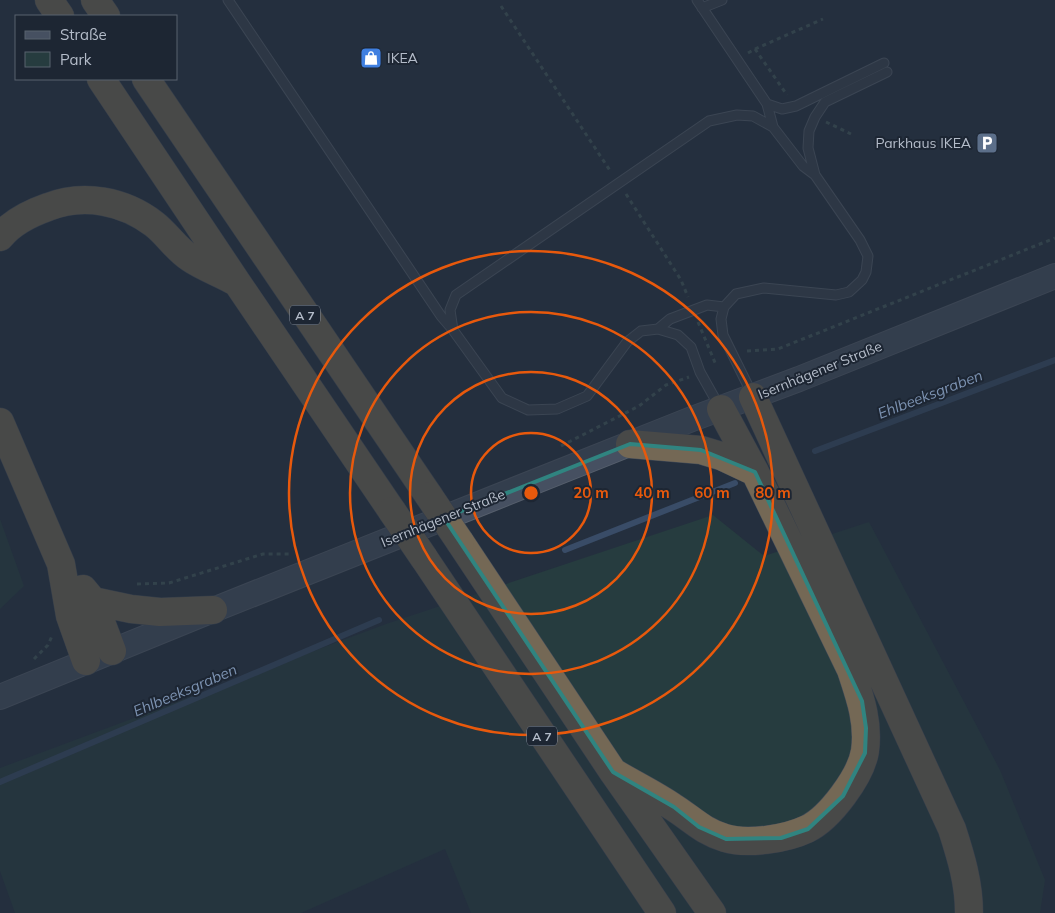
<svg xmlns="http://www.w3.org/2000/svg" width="1055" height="913" font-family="Mulish,sans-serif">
<rect width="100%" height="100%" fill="#242f3e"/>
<path fill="#263c3f" d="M 713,515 L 764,556 L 869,522 L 1000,770 L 1045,880 L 1040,913 L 471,913 L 445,849 L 301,913 L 15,913 L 0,871 L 0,768 L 386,624 Z
M 0,519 L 24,586 L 0,609 Z"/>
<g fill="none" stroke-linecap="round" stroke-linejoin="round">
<path stroke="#394c67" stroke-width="6" d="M 815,451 L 1055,360
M 565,550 L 735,483
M 0,782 L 379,620"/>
<g stroke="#565f6c" stroke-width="11">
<path id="service" d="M 228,0 L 441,316 L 453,330 L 502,398 L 528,410 L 557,409 L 587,396 L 627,342 L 641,331 L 658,329 L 678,335 L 691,347 L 700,372 L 719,406
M 697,0 L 767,104 L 773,127 L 803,166 L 815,175 L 860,240 L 868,256 L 866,272 L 862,280 L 849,292 L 836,295 L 764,288 L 736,294 L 724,307 L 721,319 L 723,335 L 752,394
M 702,8 L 722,0
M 767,104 L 782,109 L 796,106 L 884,63
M 815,175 L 808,148 L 809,131 L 815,117 L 825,102 L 887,72
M 658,329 L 670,319 L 707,305 L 724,307
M 453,330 L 450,310 L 456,295 L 709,121 L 737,115 L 753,116 L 773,127"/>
</g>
<g stroke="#565f6c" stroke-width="26">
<path id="secondary" d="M 0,697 L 213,610 L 692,419 L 799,379 L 1055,276"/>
</g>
<g stroke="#434c59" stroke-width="29">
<path id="motorway" d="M 49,0 L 60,16
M 95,0 L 106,16
M 101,79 L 236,281 L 392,511
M 146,79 L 429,496
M 0,237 C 12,222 31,213 48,207 C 84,193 124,201 154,224 C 167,234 176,249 190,258 C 203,267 220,273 234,281
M 753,397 L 952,829 C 961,857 969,883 969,913
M 0,422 L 61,564 L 70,616 L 86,661
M 630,444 L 701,450 L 721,456 L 755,472
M 460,542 L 613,772 L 712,913
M 424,558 L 662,913
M 83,589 L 93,601 L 112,651
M 93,601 L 131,609 L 160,612 L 213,610
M 613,772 C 633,784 654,794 673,807 C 692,819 702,831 725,838 C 747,845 786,839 807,829 C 830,818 861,776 865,751 C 869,722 860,697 851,670 L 755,472 L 721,409"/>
</g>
<path stroke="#44595c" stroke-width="3" stroke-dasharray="4 4" stroke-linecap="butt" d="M 501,6 L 611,172
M 755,49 L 823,19
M 748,53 L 755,49 L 787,95
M 826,122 L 851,134
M 626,194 L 681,280 L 688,297
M 698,322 L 716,365
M 747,351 L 778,349 L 1055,238
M 561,446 L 639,406 L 666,385 L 689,377
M 137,584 L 169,583 L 263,554 L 292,554
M 34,659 L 48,645 L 52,636"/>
<use href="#service" stroke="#38414e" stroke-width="9"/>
<use href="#secondary" stroke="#465061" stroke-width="24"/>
<use href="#motorway" stroke="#746855" stroke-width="28"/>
<g stroke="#434c59" stroke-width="29" stroke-linecap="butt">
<path id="motorway-bridge" d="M 429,496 L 460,542
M 392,511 L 424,558"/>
</g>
<use href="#motorway-bridge" stroke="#746855" stroke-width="28"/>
</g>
<path d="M0 0H1055V913H0ZM 630,444 L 701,450 L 755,472 L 862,701 L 866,728 L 865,753 L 843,796 L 808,829 L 781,838 L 726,839 L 699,827 L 674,807 L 613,772 L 444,518 Z" fill="#242f3e" fill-opacity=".55" fill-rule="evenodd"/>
<path fill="none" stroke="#308480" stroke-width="4" stroke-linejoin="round" d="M 630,444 L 701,450 L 755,472 L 862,701 L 866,728 L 865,753 L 843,796 L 808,829 L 781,838 L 726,839 L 699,827 L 674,807 L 613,772 L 444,518 Z"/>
<g fill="none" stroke="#e8590c" stroke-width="2.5">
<circle cx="531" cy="493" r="60"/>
<circle cx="531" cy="493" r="121"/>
<circle cx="531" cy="493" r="181"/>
<circle cx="531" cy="493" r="242"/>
</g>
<defs>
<g id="shop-square" transform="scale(1.125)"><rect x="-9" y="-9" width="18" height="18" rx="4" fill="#3f7fe0" stroke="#1d2633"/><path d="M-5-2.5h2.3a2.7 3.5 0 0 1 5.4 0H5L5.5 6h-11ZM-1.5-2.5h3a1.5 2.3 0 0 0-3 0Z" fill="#fff"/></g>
<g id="parking-square" transform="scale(1.125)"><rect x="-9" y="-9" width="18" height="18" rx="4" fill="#5c6f8a" stroke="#1d2633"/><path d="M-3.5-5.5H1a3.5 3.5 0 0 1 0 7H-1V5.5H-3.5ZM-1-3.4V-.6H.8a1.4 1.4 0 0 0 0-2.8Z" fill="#fff"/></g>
</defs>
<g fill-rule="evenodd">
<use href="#shop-square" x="371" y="58"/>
<use href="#parking-square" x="987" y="143"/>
</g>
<g text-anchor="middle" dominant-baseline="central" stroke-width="4" stroke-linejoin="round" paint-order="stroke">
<g fill="#1d2633" stroke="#878f9c" stroke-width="1">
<rect x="290" y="305.5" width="30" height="19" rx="4"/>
<rect x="527" y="726.5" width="30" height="19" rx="4"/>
</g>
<g font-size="12" font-weight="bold" fill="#b4bcc9">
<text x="305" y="315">A 7</text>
<text x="542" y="736">A 7</text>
</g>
<g font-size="14" fill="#b4bcc9" stroke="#1d2633" text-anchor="start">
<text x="387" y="58">IKEA</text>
<text x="971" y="143" text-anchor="end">Parkhaus IKEA</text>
</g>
<g font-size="14" fill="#b4bcc9" stroke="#1d2633">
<text transform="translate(820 370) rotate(-22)">Isernhägener Straße</text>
<text transform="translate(443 518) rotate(-22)">Isernhägener Straße</text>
</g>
<g font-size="15" font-style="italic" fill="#7c92b1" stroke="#1d2633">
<text transform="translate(930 394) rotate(-21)">Ehlbeeksgraben</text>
<text transform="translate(185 690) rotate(-23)">Ehlbeeksgraben</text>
</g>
</g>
<circle cx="531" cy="493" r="8" fill="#e8590c" stroke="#1d2633" stroke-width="2.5"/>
<g font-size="15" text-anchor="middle" font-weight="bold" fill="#e8590c" stroke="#1d2633" stroke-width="4" stroke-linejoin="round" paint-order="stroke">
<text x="591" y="498">20 m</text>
<text x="652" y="498">40 m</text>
<text x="712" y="498">60 m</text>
<text x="773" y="498">80 m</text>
</g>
<rect x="15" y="15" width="162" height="65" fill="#1d2633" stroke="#59626f"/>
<rect x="25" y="31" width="25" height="8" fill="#465061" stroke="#59626f"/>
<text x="60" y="40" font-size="15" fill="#b4bcc9">Straße</text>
<rect x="25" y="52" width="25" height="15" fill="#263c3f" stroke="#59626f"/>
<text x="60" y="65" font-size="15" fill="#b4bcc9">Park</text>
</svg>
